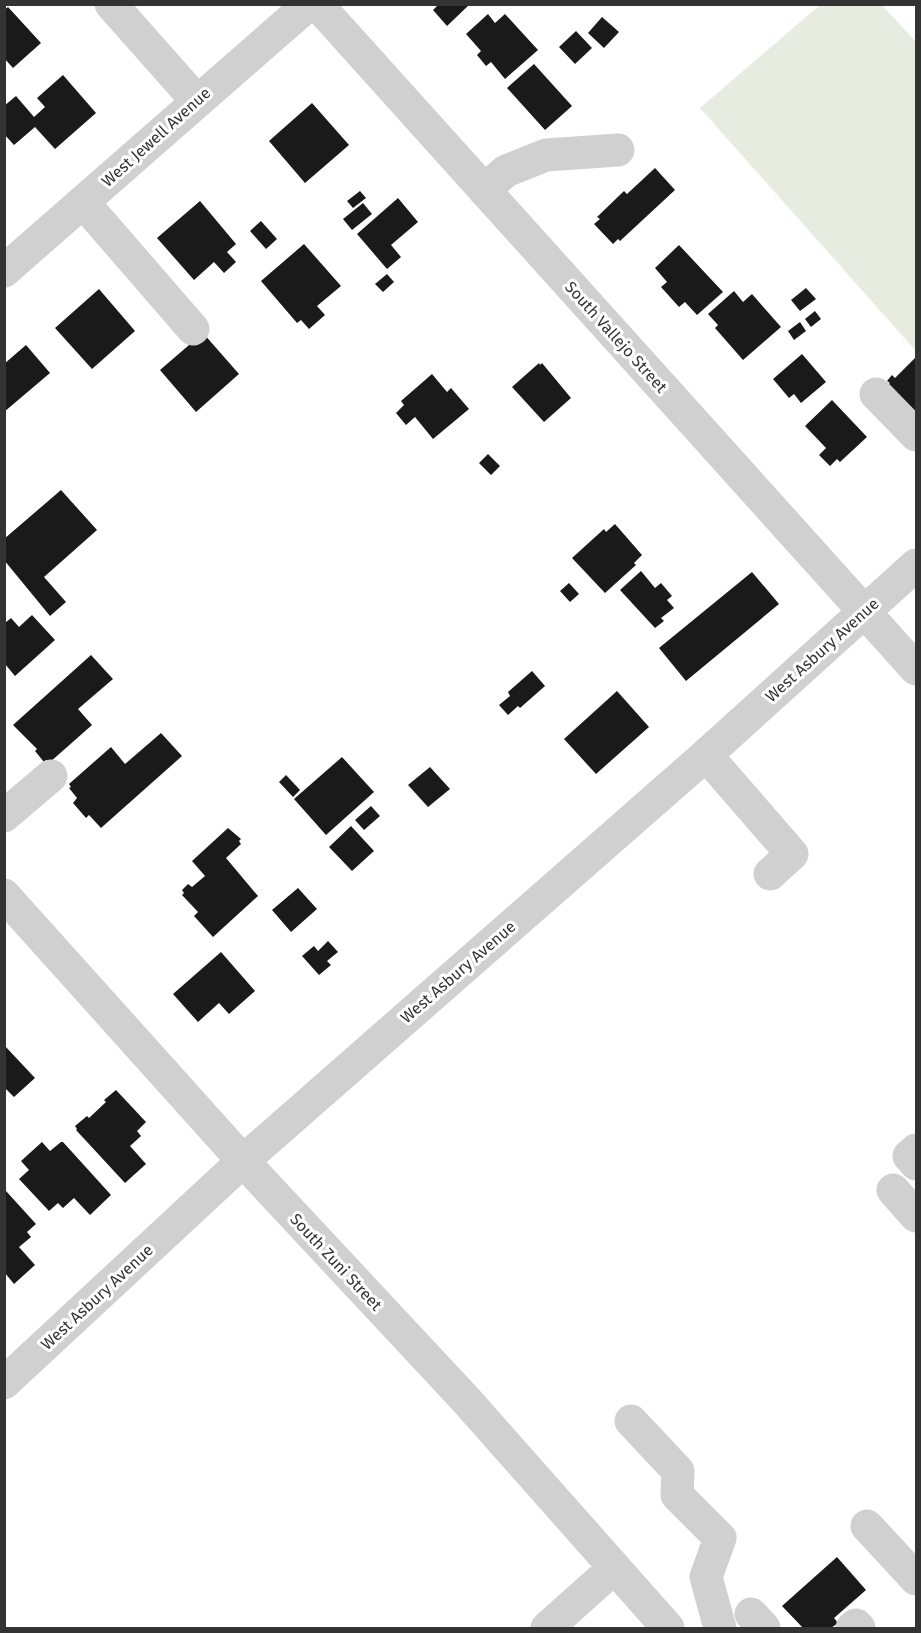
<svg xmlns="http://www.w3.org/2000/svg" width="921" height="1633" font-family="'Fira Sans',sans-serif">
<rect width="100%" height="100%" fill="#fff"/>
<path fill="#e6ecdf" d="M 820,5 L 882,5 L 916,42 L 916,351 L 700,108 Z"/>
<path fill="#1a1a1a" d="M 439,4 L 470,4 L 447,26 L 433,10 Z
M 8,7 L 41,43 L 13,68 L 4,58 L 4,10 Z
M 488,14 L 495,23 L 505,14 L 538,50 L 505,79 L 491,62 L 486,66 L 477,55 L 481,51 L 466,34 Z
M 602,17 L 619,32 L 604,48 L 588,33 Z
M 576,31 L 592,48 L 575,64 L 559,47 Z
M 534,64 L 572,106 L 545,130 L 507,88 Z
M 63,75 L 96,113 L 55,149 L 35,127 L 14,145 L 4,134 L 4,106 L 16,96 L 34,117 L 45,107 L 37,98 Z
M 312,103 L 349,145 L 305,183 L 269,141 Z
M 655,168 L 675,190 L 620,241 L 618,239 L 613,244 L 594,224 L 600,219 L 597,217 L 624,191 L 627,194 Z
M 360,191 L 366,198 L 353,208 L 347,201 Z
M 398,198 L 418,222 L 391,245 L 401,257 L 387,269 L 357,234 Z
M 200,201 L 236,244 L 227,252 L 236,262 L 224,273 L 214,262 L 194,280 L 157,238 Z
M 363,203 L 372,214 L 352,230 L 343,219 Z
M 261,221 L 277,239 L 266,249 L 250,231 Z
M 304,244 L 341,286 L 317,306 L 325,315 L 309,329 L 301,320 L 297,323 L 261,281 Z
M 679,245 L 723,292 L 697,315 L 685,302 L 679,307 L 661,287 L 667,282 L 655,268 Z
M 387,274 L 394,282 L 383,292 L 375,284 Z
M 806,288 L 816,299 L 800,311 L 791,300 Z
M 99,289 L 135,331 L 92,369 L 55,328 Z
M 734,291 L 743,302 L 752,294 L 781,327 L 743,360 L 715,328 L 718,325 L 708,314 Z
M 815,311 L 821,319 L 811,327 L 805,319 Z
M 800,322 L 806,331 L 794,340 L 788,331 Z
M 203,333 L 239,374 L 196,412 L 160,370 Z
M 26,345 L 50,373 L 4,412 L 4,364 Z
M 802,354 L 826,382 L 801,403 L 794,394 L 789,398 L 773,379 Z
M 916,357 L 916,413 L 886,386 L 890,383 L 887,381 L 892,375 L 895,378 Z
M 539,363 L 540,365 L 542,363 L 571,398 L 544,422 L 512,387 Z
M 432,374 L 447,392 L 451,388 L 469,409 L 433,439 L 415,417 L 406,425 L 396,413 L 404,405 L 401,401 Z
M 832,400 L 867,437 L 840,462 L 837,459 L 830,466 L 819,455 L 826,448 L 805,426 Z
M 488,454 L 500,466 L 491,475 L 479,463 Z
M 61,490 L 97,530 L 44,577 L 66,602 L 50,616 L 4,560 L 4,539 Z
M 615,524 L 642,555 L 634,563 L 636,565 L 605,593 L 572,558 L 604,529 L 606,532 Z
M 641,571 L 655,588 L 661,583 L 672,596 L 667,600 L 674,608 L 661,618 L 664,621 L 655,628 L 620,590 Z
M 752,572 L 779,604 L 686,681 L 659,648 Z
M 569,583 L 579,594 L 570,602 L 560,591 Z
M 32,615 L 55,640 L 15,676 L 5,664 L 5,623 L 11,618 L 19,627 Z
M 91,655 L 113,679 L 78,709 L 92,725 L 49,763 L 46,760 L 44,762 L 35,751 L 37,749 L 13,725 Z
M 532,671 L 545,686 L 520,708 L 518,706 L 508,715 L 499,705 L 510,696 L 508,692 Z
M 617,691 L 649,727 L 596,774 L 564,739 Z
M 161,733 L 182,756 L 101,828 L 89,815 L 86,818 L 73,803 L 77,798 L 69,788 L 71,787 L 69,784 L 111,747 L 125,764 Z
M 342,757 L 374,792 L 326,835 L 294,799 Z
M 430,767 L 450,789 L 428,807 L 408,785 Z
M 286,775 L 300,790 L 293,797 L 279,782 Z
M 371,806 L 380,816 L 364,830 L 355,820 Z
M 351,826 L 374,851 L 352,871 L 329,847 Z
M 228,828 L 241,839 L 239,841 L 241,844 L 226,858 L 258,896 L 213,937 L 194,916 L 198,912 L 182,895 L 184,893 L 182,890 L 188,884 L 192,887 L 205,876 L 192,861 Z
M 298,888 L 317,909 L 291,932 L 272,910 Z
M 328,941 L 338,952 L 327,961 L 331,965 L 319,975 L 302,956 L 314,946 L 318,951 Z
M 221,952 L 255,991 L 229,1014 L 219,1003 L 198,1022 L 173,994 Z
M 4,1045 L 35,1078 L 14,1097 L 4,1087 Z
M 116,1090 L 146,1122 L 137,1131 L 141,1136 L 130,1146 L 146,1164 L 125,1183 L 76,1130 L 77,1129 L 75,1126 L 87,1116 L 89,1118 L 106,1102 L 104,1100 Z
M 42,1142 L 50,1151 L 61,1142 L 63,1142 L 111,1195 L 90,1215 L 74,1198 L 63,1208 L 58,1203 L 49,1211 L 19,1179 L 29,1170 L 21,1161 Z
M 6,1191 L 36,1224 L 27,1232 L 31,1237 L 19,1247 L 35,1265 L 14,1284 L 5,1273 L 5,1193 Z
M 837,1557 L 866,1590 L 834,1618 L 838,1623 L 831,1628 L 803,1628 L 782,1606 Z"/>
<g fill="none" stroke-linecap="round" stroke-linejoin="round">
<path stroke="#d0d0d0" stroke-width="33" d="M 111,4 L 197,101
M 317,4 L 916,669
M 484,190 L 506,171 L 546,155 L 618,150
M 83,202 L 193,329
M 4,271 L 309,4
M 876,394 L 916,435
M 706,755 L 792,854 L 770,874
M 4,816 L 51,776
M 4,895 L 243,1161 L 467,1401 L 668,1628
M 916,1150 L 909,1156 L 916,1164
M 893,1190 L 916,1216
M 4,1383 L 243,1161 L 706,755 L 916,565
M 631,1421 L 678,1471 L 677,1495 L 720,1538 L 706,1577 L 720,1628
M 867,1526 L 916,1579
M 751,1614 L 764,1628
M 547,1628 L 614,1568
M 852,1628 L 856,1625 L 859,1628"/>
</g>
<g text-anchor="middle" dominant-baseline="central" stroke-width="6" stroke-linejoin="round" paint-order="stroke">
<g font-size="16" fill="#333" stroke="#fff">
<text transform="translate(156 137) rotate(-42)">West Jewell Avenue</text>
<text transform="translate(616 337) rotate(48)">South Vallejo Street</text>
<text transform="translate(822 650) rotate(-42)">West Asbury Avenue</text>
<text transform="translate(458 972) rotate(-41)">West Asbury Avenue</text>
<text transform="translate(336 1262) rotate(47)">South Zuni Street</text>
<text transform="translate(97 1297) rotate(-43)">West Asbury Avenue</text>
</g>
</g>
<rect width="921" height="1633" fill="none" stroke="#333333" stroke-width="12"/>
</svg>
